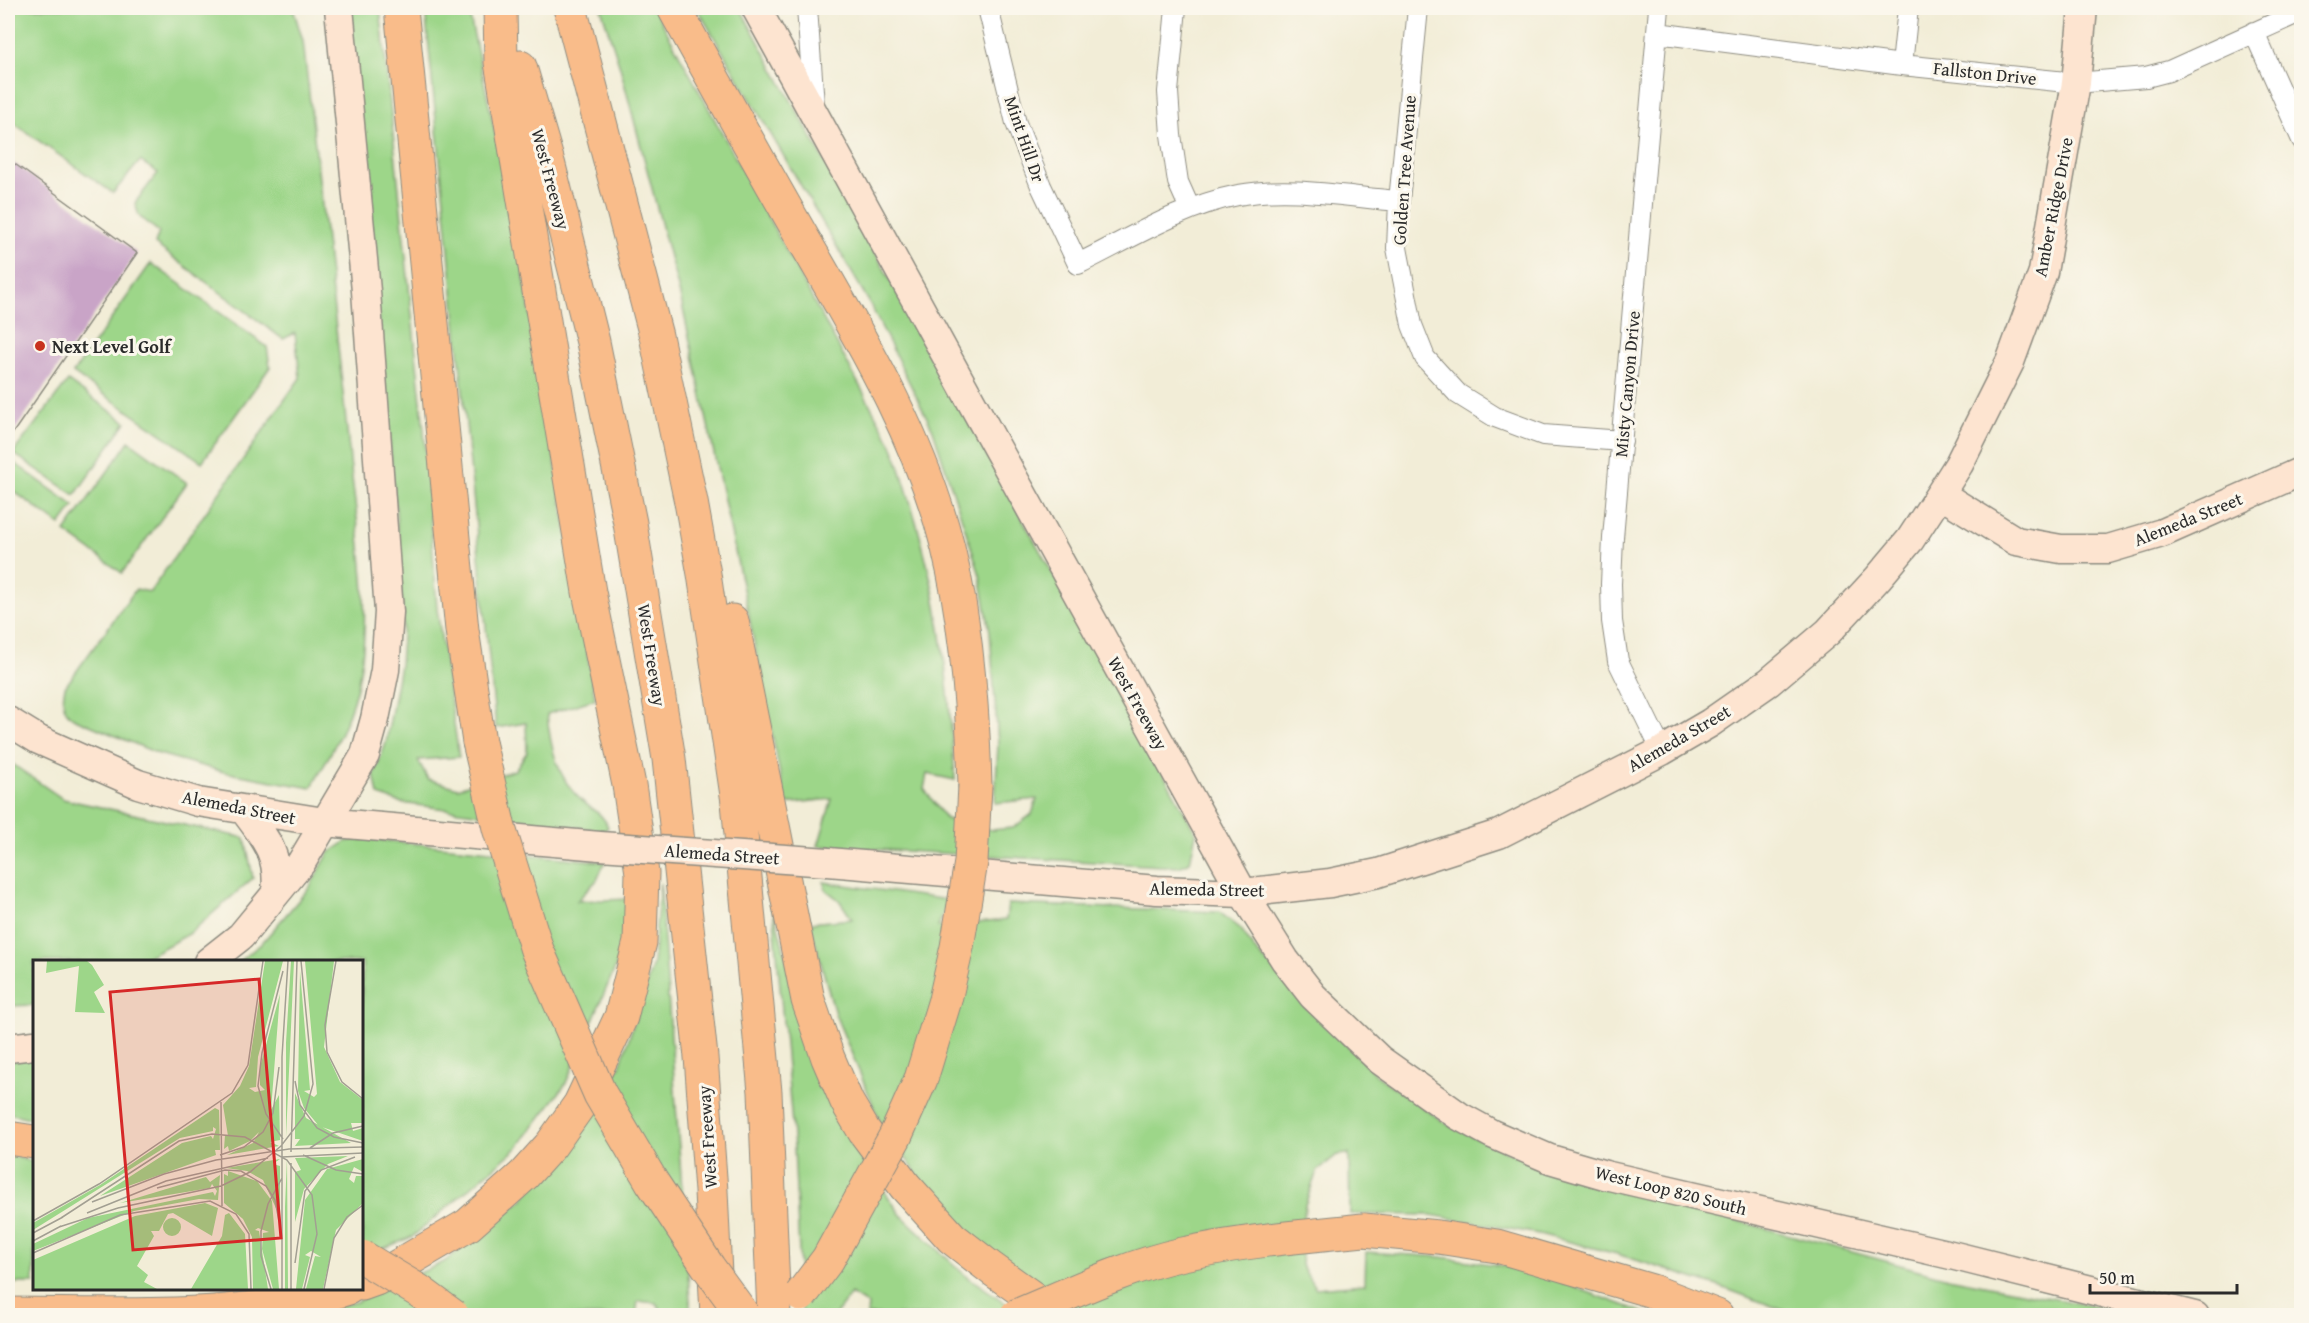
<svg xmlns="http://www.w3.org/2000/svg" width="2309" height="1323" font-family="'Gentium Book Plus',serif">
<rect width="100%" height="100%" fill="#fbf7ec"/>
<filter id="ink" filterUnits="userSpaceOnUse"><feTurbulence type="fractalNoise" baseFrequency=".0167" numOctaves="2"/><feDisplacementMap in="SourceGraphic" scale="12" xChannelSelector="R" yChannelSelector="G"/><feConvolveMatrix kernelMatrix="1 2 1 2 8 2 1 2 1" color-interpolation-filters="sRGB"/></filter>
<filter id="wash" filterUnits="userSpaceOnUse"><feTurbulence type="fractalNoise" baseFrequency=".008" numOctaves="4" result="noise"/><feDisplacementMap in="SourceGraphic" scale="24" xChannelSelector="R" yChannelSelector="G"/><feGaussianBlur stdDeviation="1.35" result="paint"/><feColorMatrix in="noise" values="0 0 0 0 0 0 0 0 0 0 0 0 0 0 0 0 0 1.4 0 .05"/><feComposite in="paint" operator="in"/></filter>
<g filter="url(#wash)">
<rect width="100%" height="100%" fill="#f2edd7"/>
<path fill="#9dd689" stroke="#64805a" stroke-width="1.5" d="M 8,8 L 293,8 L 303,41 C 319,181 336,320 350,460 C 357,527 372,605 360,672 C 353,715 333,751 311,788 L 224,772 L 159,754 L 73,718 C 62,710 62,700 65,687 L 136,589 L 150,592 L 300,378 L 295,333 L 283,339 L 155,244 L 159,232 L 139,216 L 135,203 L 158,173 L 140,161 L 113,193 L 8,119 Z
M 347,8 L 380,8 L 424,431 L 437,609 L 459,757 L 418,760 L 428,779 L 458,788 L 515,770 L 527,752 L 526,723 L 496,728 L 425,8 L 468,8 L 516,229 L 595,699 L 547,714 C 550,745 557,779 582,801 C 592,810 603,813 608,827 L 604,831 L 402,803 L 378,795 L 374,774 L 386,743 L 400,665 L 403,622 L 397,524 L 370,220 Z
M 601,8 L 654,8 L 893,447 C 911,501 927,555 937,611 C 947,667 951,724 955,780 L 927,774 L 924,789 L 946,819 L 992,830 L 1013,828 L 1032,814 L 1037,799 L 995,803 L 998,744 L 990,632 L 980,575 L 933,430 L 868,300 L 697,8 L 740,8 L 1196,833 L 1190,862 L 1179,867 L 818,846 L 832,799 L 786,804 L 747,607 L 680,295 L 620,67 Z
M 151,263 L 267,347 L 270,367 L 202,462 L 73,373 Z
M 68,381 L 126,422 L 75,495 L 13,453 Z
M 129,441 L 187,483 L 122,573 L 65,532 Z
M 9,459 L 74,506 L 60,525 L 8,487 L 8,462 Z
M 8,761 L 63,799 L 245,838 L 253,878 L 189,934 L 139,961 L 34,962 L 34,1005 L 8,1006 Z
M 367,839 L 605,862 L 597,880 L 577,901 L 630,899 L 618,961 L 565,1085 L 517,1148 L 412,1237 L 362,1257 L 362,962 L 238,962 L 261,944 L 309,888 L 329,853 L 347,841 Z
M 824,882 L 948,900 L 938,927 L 1006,920 L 1008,904 L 1219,912 L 1241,929 L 1254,949 L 1376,1075 L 1450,1126 L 1546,1169 L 1948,1278 L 2138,1315 L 1796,1315 L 1724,1288 L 1617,1254 L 1539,1234 L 1431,1215 L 1350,1214 L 1349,1154 L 1337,1155 L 1317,1171 L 1305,1205 L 1301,1265 L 1315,1288 L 1365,1284 L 1366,1252 L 1441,1257 L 1525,1269 L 1650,1315 L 1088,1315 L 1029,1280 L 972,1235 L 922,1181 L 880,1121 L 835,1014 L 810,923 L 852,919 L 839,900 L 825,889 Z
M 660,883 L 691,1315 L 664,1315 L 656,1303 L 638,1301 L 636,1316 L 270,1316 L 315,1311 L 356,1302 L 444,1262 L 522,1200 L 567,1146 L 620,1066 L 653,964 Z
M 773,907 L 810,1051 L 854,1148 L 901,1215 L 965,1275 L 1023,1315 L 867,1315 L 868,1305 L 851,1294 L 835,1315 L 802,1315 L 794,1147 Z
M 34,1058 L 34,1119 L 8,1113 L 8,1062 Z
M 8,1155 L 34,1162 L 34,1283 L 8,1283 Z"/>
<g id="blocks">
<path fill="#c9a4c7" d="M 8,159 L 137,253 L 8,440 Z"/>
</g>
</g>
<g filter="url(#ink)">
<use href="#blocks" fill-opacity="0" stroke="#8e8c81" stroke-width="1.5"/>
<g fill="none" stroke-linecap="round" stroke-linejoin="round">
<g stroke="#8e8c81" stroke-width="22">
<path id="street" d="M 807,8 L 814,105
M 988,8 L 1016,123 L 1041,186 L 1078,264 C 1129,239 1182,206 1238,195 C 1290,185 1347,197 1399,201
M 1176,8 L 1168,92 L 1171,135 L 1178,182 L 1190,209
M 1418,8 L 1399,201 L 1397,248 L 1412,325 L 1425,358 L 1458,394 L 1495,417 L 1543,435 L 1622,441
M 1659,8 L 1613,538 L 1611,584 L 1612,621 L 1618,661 L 1662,751
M 2254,32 L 2302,140
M 1657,33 L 1902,65 L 2076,83 L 2146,77 L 2169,71 L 2302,11
M 1902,65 L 1908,8"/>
</g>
<g stroke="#8e8c81" stroke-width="31">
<path id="secondary" d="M 756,8 L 971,401 L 1243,893 L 1285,960 L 1313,996 L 1380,1060 L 1459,1116 L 1492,1134 L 1550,1159 L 1605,1175 L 1951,1255 L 2195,1316
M 1940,494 L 1959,464 L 2010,362 L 2043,272 L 2076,83 L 2083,8
M 8,721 L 39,740 L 138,784 L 198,802 L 324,822 L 600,846
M 244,810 C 266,839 280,855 276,893
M 828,862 L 1157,890 L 1243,893 L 1330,883 L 1378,873 L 1499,834 L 1662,751 L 1710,723 L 1769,682 L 1828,632 L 1878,578 L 1910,540 L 1940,494 L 2016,541 L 2061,549 L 2108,549 L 2162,533 L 2302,471
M 208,962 L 241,936 L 301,863 L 365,755 L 375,719 L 385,670 L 389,612 L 366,291 L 339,8
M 8,1048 L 34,1045"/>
</g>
<g stroke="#8e8c81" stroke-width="35">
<path id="highway" d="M 401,8 L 462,630 L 479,742
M 570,8 L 656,336 L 691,502 L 704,574 L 738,802 L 765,1092 L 774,1316
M 674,8 C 718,88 763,169 809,249 C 864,344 921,440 948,548 C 967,625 973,707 975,786
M 520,67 L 549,166 L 593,342 L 630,523 L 669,759 L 701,1057 L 711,1191 L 717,1316
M 732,621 L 808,1000 L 828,1058 L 847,1102 L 864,1131 L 905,1186 L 952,1238 L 992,1269 L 1058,1316
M 8,1138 L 34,1142
M 1364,1230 L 1438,1237 L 1497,1246 L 1652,1291 L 1717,1316
M 362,1284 L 376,1279 L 468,1225 L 524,1175 L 551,1145 L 580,1104 L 621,1017 L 640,942 L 642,873 L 629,785 L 589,592 L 501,62 L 500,8
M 8,1314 C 115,1314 244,1322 348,1288"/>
</g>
<use href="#street" stroke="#fff" stroke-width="20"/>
<use href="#secondary" stroke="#fde4d0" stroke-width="28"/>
<use href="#highway" stroke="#f9bc8a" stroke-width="33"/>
<g stroke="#8e8c81" stroke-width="31" stroke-linecap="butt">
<path id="secondary-bridge" d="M 600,846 L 828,862"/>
</g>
<g stroke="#8e8c81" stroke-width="35" stroke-linecap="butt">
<path id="highway-bridge" d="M 479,742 L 499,828 L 537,950 L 600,1094 L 652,1182 L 709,1268 L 744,1316
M 362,1257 L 419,1291 L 453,1316
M 801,1295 L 828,1259 L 895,1137 L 921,1079 L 945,1000 L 957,947 L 971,862 L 975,786
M 1016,1316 C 1069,1294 1127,1266 1183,1254 C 1243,1241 1303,1236 1364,1230"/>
</g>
<use href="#secondary-bridge" stroke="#fde4d0" stroke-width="28"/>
<use href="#highway-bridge" stroke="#f9bc8a" stroke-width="33"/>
</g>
</g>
<circle fill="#c8321e" stroke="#fbf7ec" stroke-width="2" cx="40" cy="346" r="6"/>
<g text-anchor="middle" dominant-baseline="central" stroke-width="6" stroke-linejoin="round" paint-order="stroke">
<g font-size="18" fill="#2b2b2b" stroke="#fbf7ec">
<text transform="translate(1985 73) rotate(6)">Fallston Drive</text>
<text transform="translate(1025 139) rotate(71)">Mint Hill Dr</text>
<text transform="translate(1404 170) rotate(-86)">Golden Tree Avenue</text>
<text transform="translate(551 179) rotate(75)">West Freeway</text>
<text transform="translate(2053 207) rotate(-79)">Amber Ridge Drive</text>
<text transform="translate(1627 384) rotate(-85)">Misty Canyon Drive</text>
<text transform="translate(2188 519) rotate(-22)">Alemeda Street</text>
<text transform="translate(652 655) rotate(81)">West Freeway</text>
<text transform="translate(1138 703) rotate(61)">West Freeway</text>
<text transform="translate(1679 738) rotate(-30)">Alemeda Street</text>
<text transform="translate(239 807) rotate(11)">Alemeda Street</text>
<text transform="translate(722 854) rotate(4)">Alemeda Street</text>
<text transform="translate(1207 889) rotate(1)">Alemeda Street</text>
<text transform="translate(707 1137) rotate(-94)">West Freeway</text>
<text transform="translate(1671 1190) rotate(14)">West Loop 820 South</text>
</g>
<g font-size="18" font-weight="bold" fill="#2b2b2b" stroke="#fbf7ec" text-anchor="start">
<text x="52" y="346">Next Level Golf</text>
</g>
</g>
<g transform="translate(33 960)">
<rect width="330" height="330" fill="#f2edd7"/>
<path d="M 14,1 L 54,1 L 59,5 L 71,25 L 61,32 L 72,53 L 42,52 L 46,6 L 13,13 ZM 232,1 L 250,1 L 225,97 L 223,127 L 216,128 L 222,132 L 232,130 L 227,125 L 227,107 L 247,34 L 238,150 L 229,169 L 217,181 L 196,191 L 195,186 L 191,189 L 192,175 L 195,176 L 190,145 L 207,126 L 216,106 ZM 258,1 L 261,1 L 253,177 L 253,83 ZM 272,1 L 301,1 L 291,87 L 307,122 L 330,140 L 330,163 L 318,163 L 320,171 L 330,168 L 330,181 L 286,166 L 271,148 L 265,131 L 267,11 L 277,130 L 271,131 L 281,137 L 284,134 ZM 262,133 L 273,158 L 318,183 L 262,186 L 267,179 L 262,179 ZM 246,135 L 247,180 L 237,182 L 246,186 L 194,195 L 220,183 ZM 182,148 L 186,150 L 187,190 L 182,190 L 183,195 L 67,236 L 149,183 L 178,176 L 180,179 L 183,169 L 180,167 L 180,171 L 147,178 L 0,270 L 0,263 L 67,225 ZM 315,196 L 295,204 L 271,229 L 262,262 L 262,212 L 268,210 L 262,198 ZM 254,198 L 255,329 L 252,329 L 252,247 ZM 247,199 L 240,204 L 247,206 L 247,257 L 230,220 L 214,211 L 193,208 ZM 330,199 L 330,212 L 321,207 L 316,219 L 321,223 L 323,216 L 330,216 L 330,243 L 303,270 L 290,329 L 273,329 L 282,296 L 288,297 L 278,291 L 272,295 L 277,297 L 269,329 L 263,329 L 272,240 L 294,209 ZM 195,211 L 224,221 L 239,241 L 246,329 L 240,329 L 229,289 L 230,273 L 236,272 L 225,268 L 222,270 L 226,271 L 235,329 L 220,329 L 219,277 L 210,259 L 191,243 L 191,214 L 195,216 ZM 187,215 L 185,240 L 166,239 L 101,251 L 0,291 L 0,284 L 55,258 L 180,232 L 182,236 L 184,231 L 179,224 L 177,228 L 87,243 L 173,217 L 177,222 ZM 172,243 L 185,248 L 179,276 L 140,253 L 135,254 L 126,271 L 118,271 L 121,276 L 104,306 L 115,315 L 111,322 L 124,329 L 0,329 L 0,300 L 102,256 ZM 196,253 L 212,274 L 215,329 L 158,329 L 189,276 L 192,255 ZM130 267a9 9 0 1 1 18 0a9 9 0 1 1-18 0Z" fill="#9dd689"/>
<path fill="none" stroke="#a29f92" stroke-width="1.5" d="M 303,1 L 292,65 L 294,92 L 309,122 L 330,139M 262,121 L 267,145 L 284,168 L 301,177 L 330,183M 188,142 L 189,246M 250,179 L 233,154 L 225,126 L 229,93 L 250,11M 277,188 L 300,173 L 330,166M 258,192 L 264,1M 187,195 L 211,187 L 230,172 L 240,153 L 246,107M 270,195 L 303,210 L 330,214M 249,197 L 330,193M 124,228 L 192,210 L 208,211 L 233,226 L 242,240 L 246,261M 59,242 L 131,214 L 183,200 L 256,189 L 330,187M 54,253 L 133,221 L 235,198M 28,258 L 146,181 L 179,174 L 212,177 L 254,200 L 279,235 L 284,274 L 271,329M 0,261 L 66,224 L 199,133 L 215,105 L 230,1M 26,267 L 85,248 L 188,226 L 217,212 L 248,186 L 271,156 L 280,124 L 268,1M 0,273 L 30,257M 0,281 L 28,266M 0,293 L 87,255 L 177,241 L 203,254 L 216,274 L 218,329M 262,303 L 272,231 L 288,210 L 322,197M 238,329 L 228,296 L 228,271 L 235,244 L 249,218M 249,329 L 249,97 L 255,1M 258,329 L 258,203M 291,329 L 301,278 L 314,257 L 330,245"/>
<path fill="#d62828" fill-opacity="0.15" stroke="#d62828" stroke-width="3" d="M 226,19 L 248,278 L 100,290 L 77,32 Z"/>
<rect width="330" height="330" fill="none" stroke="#2b2b2b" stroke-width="3"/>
</g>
<rect width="2309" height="1323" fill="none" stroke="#fbf7ec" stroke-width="30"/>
<path d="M2090 1284v9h147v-9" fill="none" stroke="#2b2b2b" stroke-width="3"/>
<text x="2099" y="1284" font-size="18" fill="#2b2b2b" stroke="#fbf7ec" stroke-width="4.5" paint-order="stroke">50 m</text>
</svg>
